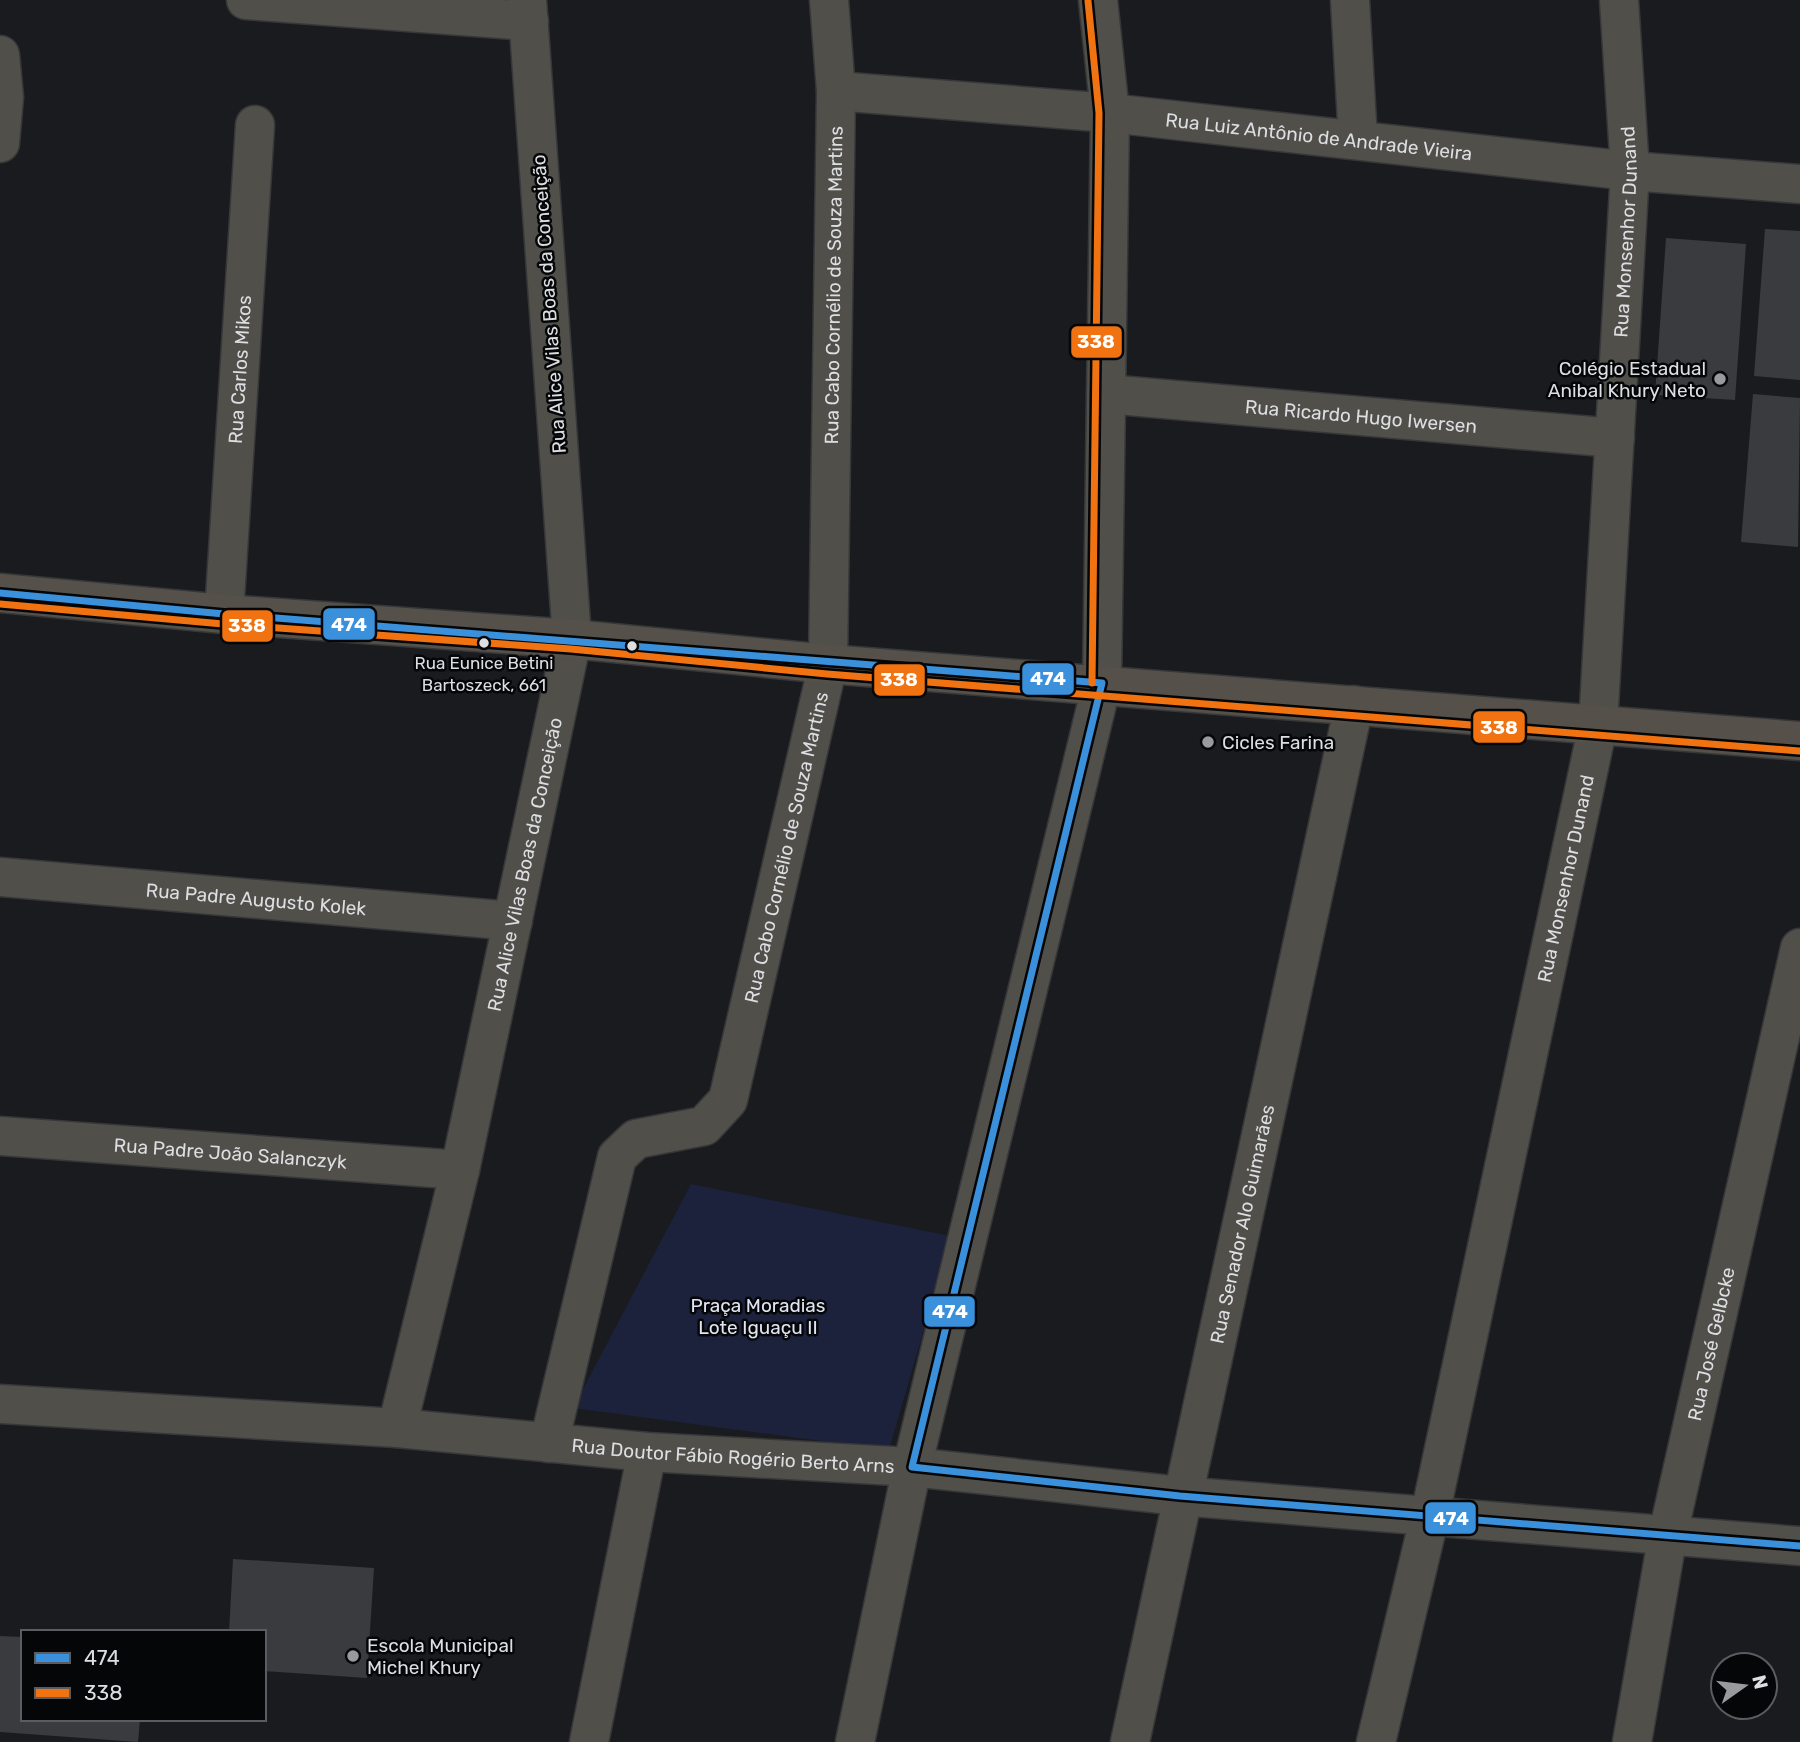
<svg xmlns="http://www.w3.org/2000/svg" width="1800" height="1742" font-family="Rubik,sans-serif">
<rect width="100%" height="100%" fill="#1a1b1f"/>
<path fill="#1c213c" d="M 691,1184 L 951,1236 L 889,1450 L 573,1408 Z"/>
<path fill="#3a3b3e" d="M 1765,229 L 1800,231 L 1800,380 L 1754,376 Z
M 1666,238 L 1746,244 L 1735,400 L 1655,395 Z
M 1753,394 L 1800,398 L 1798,547 L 1741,542 Z
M 233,1559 L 374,1568 L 367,1678 L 264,1671 L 264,1632 L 229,1632 Z
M 0,1636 L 23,1637 L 23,1719 L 140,1719 L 138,1742 L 0,1732 Z"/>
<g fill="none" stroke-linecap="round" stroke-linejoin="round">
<g stroke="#363739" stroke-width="41">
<g id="street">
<path d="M 246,0 L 529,21"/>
<path d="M 1350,0 L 1358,140"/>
<path d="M 0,55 L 4,97 L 0,143"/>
<path id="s1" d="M 836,91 L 1110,113 L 1630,171 L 1800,184"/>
<path id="s2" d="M 1106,394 L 1615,438"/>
<path id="s3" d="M 224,614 L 255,125"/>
<path id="s4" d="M 0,877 L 513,921"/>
<path id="s5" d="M 0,1136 L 460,1170"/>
<path id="s6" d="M 0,1404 L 397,1428 L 647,1452 L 912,1467 L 1180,1496 L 1800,1546"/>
<path id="s7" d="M 397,1428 L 460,1170 L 572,639 L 527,0"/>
<path id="s8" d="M 549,1443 L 617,1157 L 636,1139 L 704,1126 L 728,1100 L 828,664 L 836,91 L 829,0"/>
<path d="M 589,1742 L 647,1452"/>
<path d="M 855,1742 L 912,1467 L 1102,683 L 1110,113 L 1098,0"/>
<path id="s9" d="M 1130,1742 L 1354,705"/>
<path id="s10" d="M 1376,1742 L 1430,1515 L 1598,725 L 1630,171 L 1619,0"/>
<path id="s11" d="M 1632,1742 L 1668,1534 L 1800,948"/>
</g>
</g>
<g stroke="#363739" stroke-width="41">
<path id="secondary" d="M 0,593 L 224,614 L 572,639 L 828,664 L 1800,741"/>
</g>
<use href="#street" stroke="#514f4a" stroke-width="38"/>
<use href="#secondary" stroke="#55514a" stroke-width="38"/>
<g stroke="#050608" stroke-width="12">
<path id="bus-1" d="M 0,593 L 224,614 L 1102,683 L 912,1467 L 1180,1496 L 1800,1546"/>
</g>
<g stroke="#050608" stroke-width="12">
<path id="bus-2" d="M 1088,1 L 1099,113 L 1092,683
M 0,604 L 223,624 L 571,649 L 827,674 L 1799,751"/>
</g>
<use href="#bus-1" stroke="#3a90db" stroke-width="7"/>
<use href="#bus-2" stroke="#f17210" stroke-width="7"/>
</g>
<g fill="#989a9e" stroke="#050608" stroke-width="2.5">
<circle cx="1720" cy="379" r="7"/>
<circle cx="1208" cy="742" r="7"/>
<circle cx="353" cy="1656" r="7"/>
</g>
<g fill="#dcdee2" stroke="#050608" stroke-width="2.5">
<circle cx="484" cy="643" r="6"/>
<circle cx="632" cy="646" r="6"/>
</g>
<g text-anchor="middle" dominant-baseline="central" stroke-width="5" stroke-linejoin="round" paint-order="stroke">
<g font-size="17" fill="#dcdee2" stroke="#050608">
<text x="484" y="663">Rua Eunice Betini<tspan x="484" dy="22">Bartoszeck, 661</tspan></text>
</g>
<g font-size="19" fill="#dcdee2" stroke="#050608">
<text stroke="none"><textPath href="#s1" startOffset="485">Rua Luiz Antônio de Andrade Vieira</textPath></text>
<text stroke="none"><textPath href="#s10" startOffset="1535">Rua Monsenhor Dunand</textPath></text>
<text stroke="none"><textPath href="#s8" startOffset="1251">Rua Cabo Cornélio de Souza Martins</textPath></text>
<text transform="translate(549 304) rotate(-94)">Rua Alice Vilas Boas da Conceição</text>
<text stroke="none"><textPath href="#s3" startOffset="245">Rua Carlos Mikos</textPath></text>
<text stroke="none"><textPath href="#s2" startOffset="256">Rua Ricardo Hugo Iwersen</textPath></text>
<text stroke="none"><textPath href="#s8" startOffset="684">Rua Cabo Cornélio de Souza Martins</textPath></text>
<text stroke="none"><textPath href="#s7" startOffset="578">Rua Alice Vilas Boas da Conceição</textPath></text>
<text stroke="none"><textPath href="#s10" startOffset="884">Rua Monsenhor Dunand</textPath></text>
<text stroke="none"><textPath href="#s4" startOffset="257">Rua Padre Augusto Kolek</textPath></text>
<text stroke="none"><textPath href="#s5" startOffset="231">Rua Padre João Salanczyk</textPath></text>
<text stroke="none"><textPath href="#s9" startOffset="530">Rua Senador Alo Guimarães</textPath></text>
<text stroke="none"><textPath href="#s11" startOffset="406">Rua José Gelbcke</textPath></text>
<text stroke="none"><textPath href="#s6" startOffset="735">Rua Doutor Fábio Rogério Berto Arns</textPath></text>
</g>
<g font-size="19" fill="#dcdee2" stroke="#050608" text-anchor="start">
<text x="1706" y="368" text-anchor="end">Colégio Estadual<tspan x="1706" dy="22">Anibal Khury Neto</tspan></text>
<text x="1222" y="742">Cicles Farina</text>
<text x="367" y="1645">Escola Municipal<tspan x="367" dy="22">Michel Khury</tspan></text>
</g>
<g font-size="19" fill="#e0e4f2" stroke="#050608">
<text x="758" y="1305">Praça Moradias<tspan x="758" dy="22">Lote Iguaçu II</tspan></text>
</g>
</g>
<g stroke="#050608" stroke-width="2.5">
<rect x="1070" y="325" width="53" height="34" rx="7" fill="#f17210"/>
<rect x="322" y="607" width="54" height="34" rx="7" fill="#3a90db"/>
<rect x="221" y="609" width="53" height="34" rx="7" fill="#f17210"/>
<rect x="1021" y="662" width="54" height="34" rx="7" fill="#3a90db"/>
<rect x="873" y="663" width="53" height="34" rx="7" fill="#f17210"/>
<rect x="1472" y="710" width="54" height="34" rx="7" fill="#f17210"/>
<rect x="923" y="1295" width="53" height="33" rx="7" fill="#3a90db"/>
<rect x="1424" y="1501" width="53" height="34" rx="7" fill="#3a90db"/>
</g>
<g font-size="19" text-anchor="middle" font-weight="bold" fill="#fff">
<text x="1096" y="348">338</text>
<text x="349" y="631">474</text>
<text x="247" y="632">338</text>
<text x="1048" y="685">474</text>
<text x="899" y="686">338</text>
<text x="1499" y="734">338</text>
<text x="950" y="1318">474</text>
<text x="1451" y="1525">474</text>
</g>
<rect x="21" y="1630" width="245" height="91" fill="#050608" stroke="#5b5c5f" stroke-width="2"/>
<rect x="35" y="1653" width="35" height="10" fill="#3a90db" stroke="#5b5c5f" stroke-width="2"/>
<text x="84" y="1665" font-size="21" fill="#dcdee2">474</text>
<rect x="35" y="1688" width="35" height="10" fill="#f17210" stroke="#5b5c5f" stroke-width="2"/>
<text x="84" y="1700" font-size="21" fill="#dcdee2">338</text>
<g transform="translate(1744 1686) rotate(76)"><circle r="33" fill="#050608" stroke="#5b5c5f" stroke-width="2"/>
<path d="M0-5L12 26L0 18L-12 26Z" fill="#989a9e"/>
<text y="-10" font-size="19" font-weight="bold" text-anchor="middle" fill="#dcdee2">N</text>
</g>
</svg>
